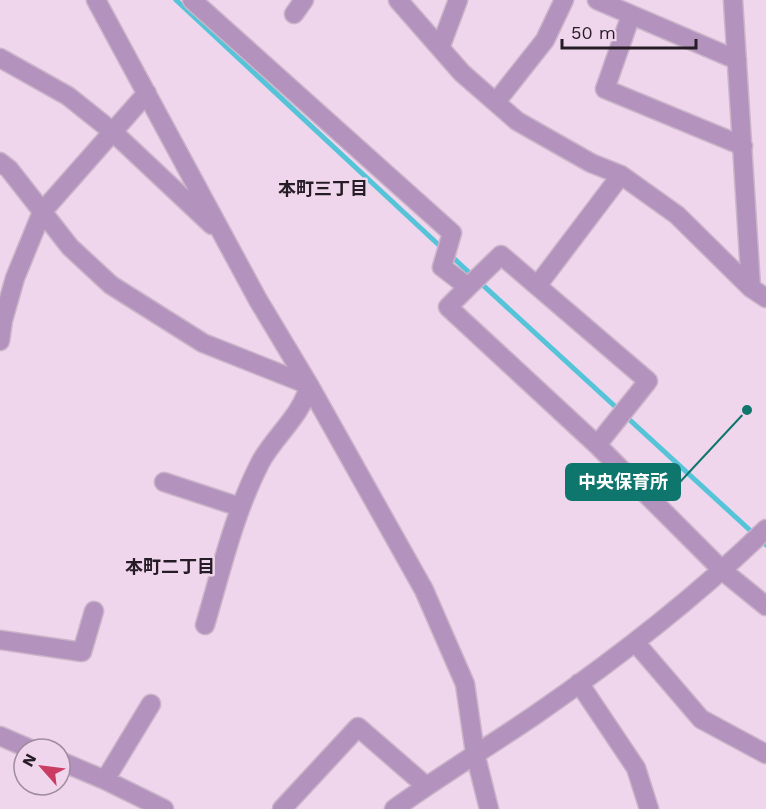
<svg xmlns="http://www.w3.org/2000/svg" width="766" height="809" font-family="'Work Sans','Noto Sans JP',sans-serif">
<rect width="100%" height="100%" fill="#f0d6ed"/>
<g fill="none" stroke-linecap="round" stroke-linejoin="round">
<path stroke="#56c4d8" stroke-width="5" d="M 176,0 L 442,248
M 449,254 L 766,545"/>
<g stroke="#cbb5c9" stroke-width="21">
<path id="minor" d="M 96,0 L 258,300 L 309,385 L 424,590 L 465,684 L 475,753 L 489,809
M 192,0 L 452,233 L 442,267 L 468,287 L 448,307 L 597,445 L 723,571 L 766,606
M 398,0 L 462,73 L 517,121 L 591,163 L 621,175 L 677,215 L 751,288 L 766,298
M 597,0 L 737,60
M 733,0 L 751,288
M 294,14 L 304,0
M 631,15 L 605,89 L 743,146
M 440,48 L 458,0
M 0,58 L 68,96 L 113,132 L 212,225
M 496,102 L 545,40 L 564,0
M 0,162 L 9,169 L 70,247 L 111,285 L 203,343 L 309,385 C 302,416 274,436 260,463 C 234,514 221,571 205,625
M 537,286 L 621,175
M 468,287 L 501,255 L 648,381 L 597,445
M 0,341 L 3,320 L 15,278 L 42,212 L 147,93
M 164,482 L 240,507
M 0,640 L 82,652 L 94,611
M 635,642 L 701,719 L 766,754
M 579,683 L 636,768 L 649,809
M 0,736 L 30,749
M 60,761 L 105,780 L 164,809
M 105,780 L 151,704
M 282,809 L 358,727 L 426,786
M 394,809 C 440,776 488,747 535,715 C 616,659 695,598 766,529"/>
</g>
<use href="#minor" stroke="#b492be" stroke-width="18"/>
</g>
<g text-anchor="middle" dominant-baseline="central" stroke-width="5" stroke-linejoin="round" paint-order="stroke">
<g font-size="18" font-weight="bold" fill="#251c25" stroke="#f0d6ed">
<text x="323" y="188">本町三丁目</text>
<text x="170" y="566">本町二丁目</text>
</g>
</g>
<path fill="none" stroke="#0f766e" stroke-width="2" d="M747 410L680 482"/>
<circle fill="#0f766e" stroke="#f0d6ed" stroke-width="2" cx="747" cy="410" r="6"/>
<rect fill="#0f766e" stroke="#0f766e" stroke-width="2" x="566" y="464" width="114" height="36" rx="6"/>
<g font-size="18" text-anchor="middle" font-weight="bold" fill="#fff">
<text x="623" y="488">中央保育所</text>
</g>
<g transform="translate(42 767) rotate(298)"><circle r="28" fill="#f0d6ed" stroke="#9f8c9d" stroke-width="1.5"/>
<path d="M0-4.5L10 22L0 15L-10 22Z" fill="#cb3c63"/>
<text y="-9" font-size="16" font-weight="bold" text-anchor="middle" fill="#251c25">N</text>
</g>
<path d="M562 39v9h134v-9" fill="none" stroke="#251c25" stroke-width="3"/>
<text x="571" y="39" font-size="18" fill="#251c25" stroke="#f0d6ed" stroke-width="4.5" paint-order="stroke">50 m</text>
</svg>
